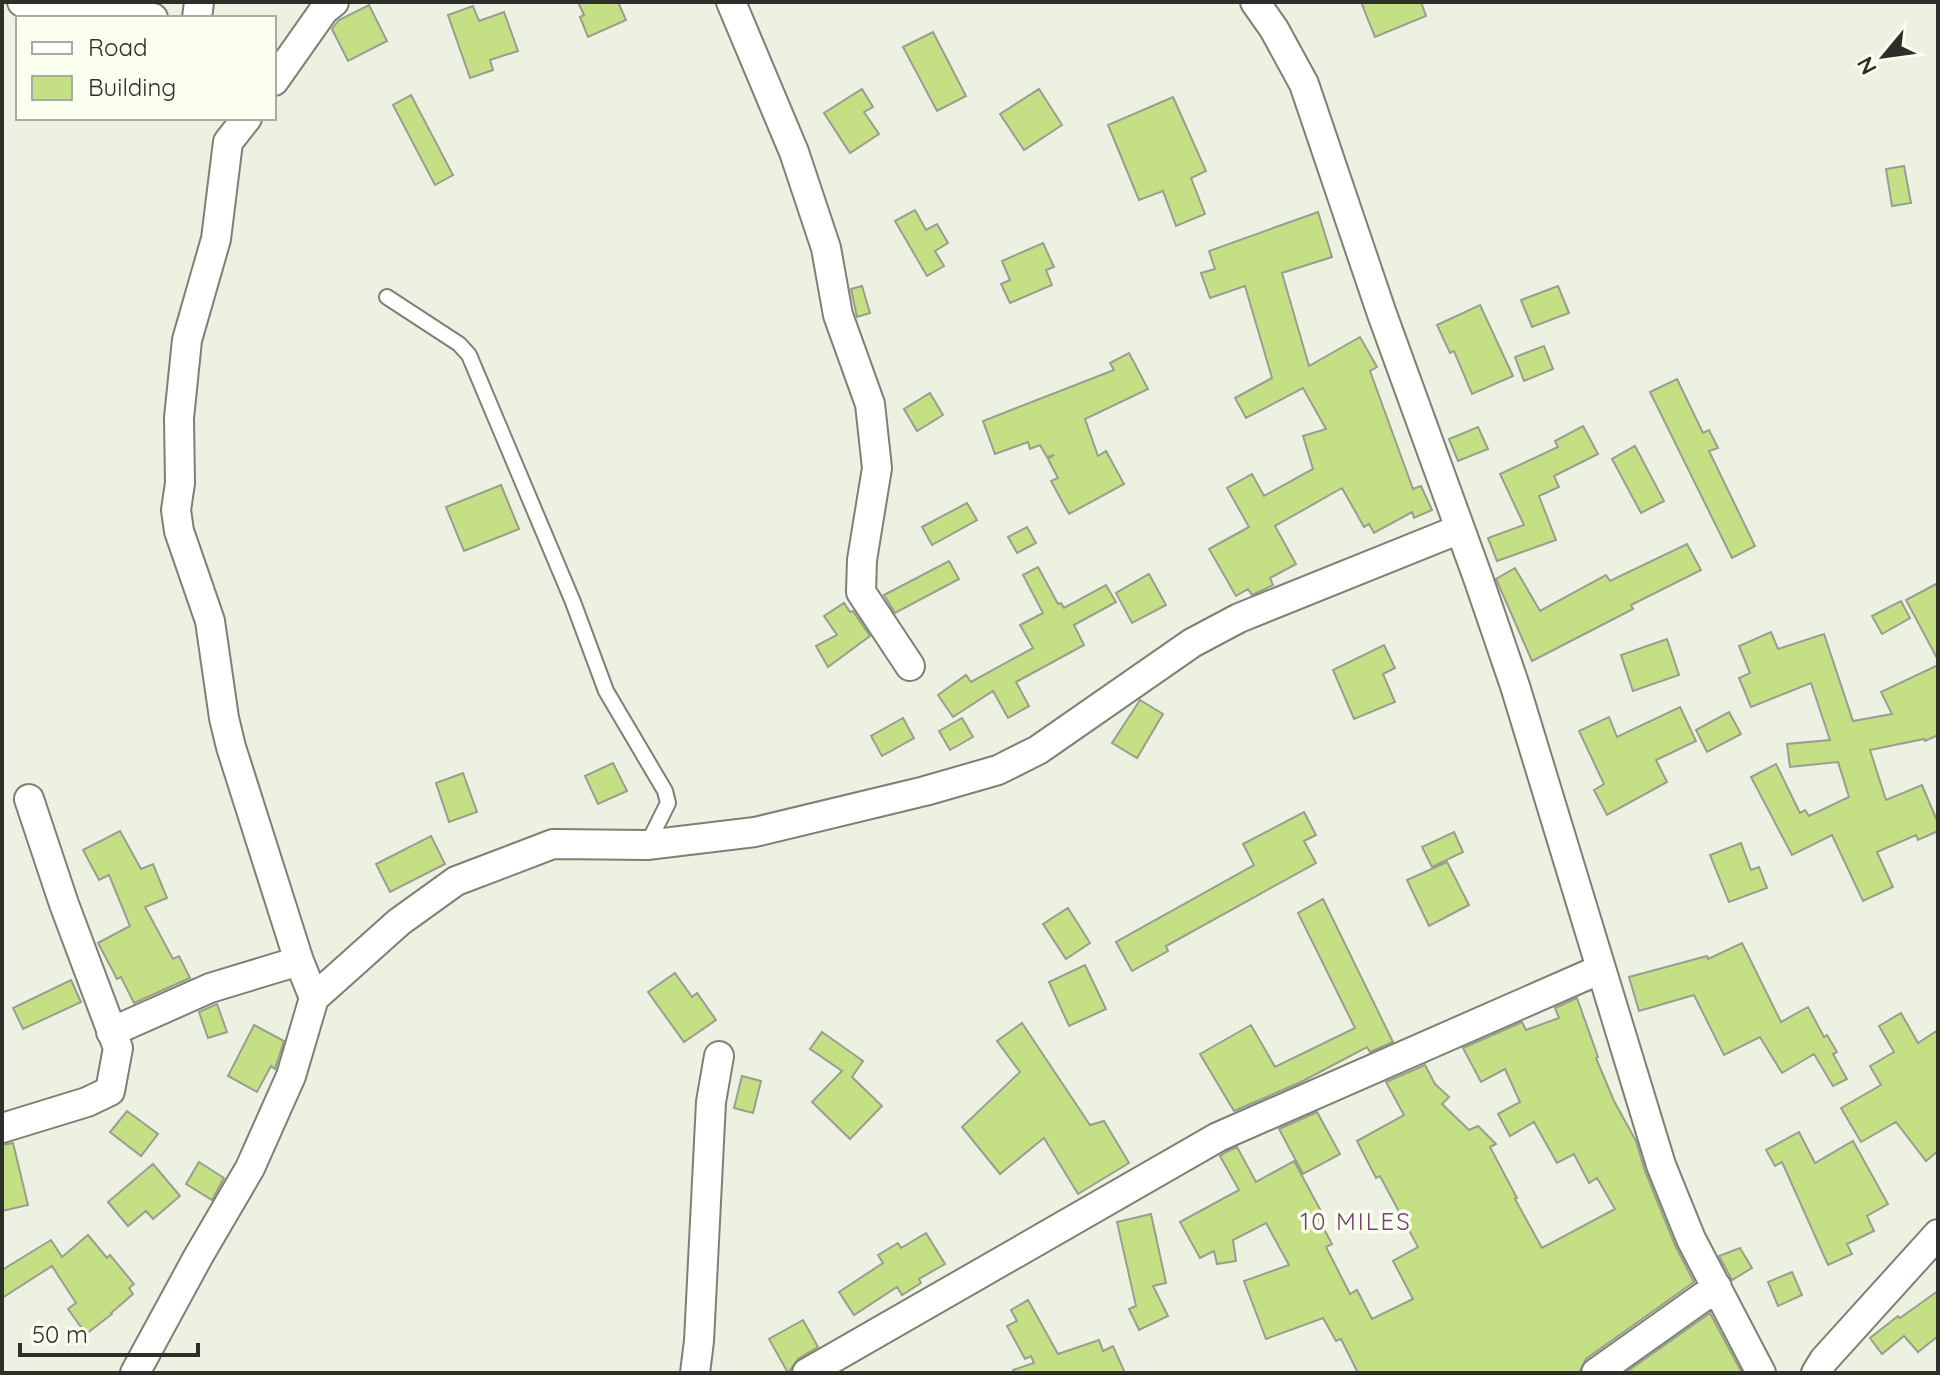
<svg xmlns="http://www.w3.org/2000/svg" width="1940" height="1375" font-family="Quicksand,sans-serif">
<rect width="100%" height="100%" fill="#ecf1e1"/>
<path fill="#c5df85" stroke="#999e8f" stroke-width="2" d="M 578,2 L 618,2 L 626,20 L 588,37 L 580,17 L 584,15 Z
M 1361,2 L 1421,2 L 1426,16 L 1375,37 Z
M 369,5 L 387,41 L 348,61 L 332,29 L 339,20 Z
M 473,6 L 479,21 L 504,12 L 518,51 L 490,60 L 493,70 L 470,78 L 448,15 Z
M 933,32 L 966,96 L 937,111 L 903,47 Z
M 862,89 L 873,107 L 864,112 L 879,134 L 850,153 L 824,113 Z
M 1039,89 L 1062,125 L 1024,150 L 1000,114 Z
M 411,95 L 453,175 L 435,185 L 393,105 Z
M 1173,97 L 1206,171 L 1191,178 L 1205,214 L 1176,226 L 1163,191 L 1139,200 L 1108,125 Z
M 1904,166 L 1911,203 L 1892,206 L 1886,169 Z
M 915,210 L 926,230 L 937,224 L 948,243 L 935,251 L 944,266 L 927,276 L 895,221 Z
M 1318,212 L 1332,257 L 1282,273 L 1309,366 L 1360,337 L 1377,367 L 1370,371 L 1413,489 L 1421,486 L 1432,510 L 1414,518 L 1412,512 L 1374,533 L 1369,524 L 1364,527 L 1342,488 L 1275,526 L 1296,564 L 1270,578 L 1273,585 L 1265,589 L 1252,595 L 1248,589 L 1236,596 L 1209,549 L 1249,527 L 1227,488 L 1252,474 L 1264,496 L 1313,469 L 1303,436 L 1326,429 L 1303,388 L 1246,418 L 1235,398 L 1272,378 L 1245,286 L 1210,298 L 1201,273 L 1215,269 L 1209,251 Z
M 1043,243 L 1054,267 L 1046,270 L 1052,285 L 1010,303 L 1001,284 L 1010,280 L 1002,261 Z
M 862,286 L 870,313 L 857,317 L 851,289 Z
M 1558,286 L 1569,313 L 1532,327 L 1521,300 Z
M 1480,305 L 1513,376 L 1472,394 L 1454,351 L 1450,353 L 1437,325 Z
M 1544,346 L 1553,369 L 1524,381 L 1515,357 Z
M 1129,353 L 1148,389 L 1085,419 L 1098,456 L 1106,451 L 1124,484 L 1069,514 L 1051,481 L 1058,478 L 1048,459 L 1054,455 L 1047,457 L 1040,445 L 1030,449 L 1028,442 L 995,454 L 983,421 L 1114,370 L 1110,363 Z
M 1677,379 L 1703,433 L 1709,430 L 1718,448 L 1709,451 L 1755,546 L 1732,558 L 1650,392 Z
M 930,393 L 943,415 L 917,431 L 904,409 Z
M 1583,426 L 1598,454 L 1554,476 L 1559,487 L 1539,496 L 1556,540 L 1497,561 L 1488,538 L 1524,525 L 1500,474 L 1558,447 L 1555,441 Z
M 1478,427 L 1488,449 L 1458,461 L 1449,439 Z
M 1635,446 L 1664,501 L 1641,513 L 1612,459 Z
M 501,485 L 519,529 L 464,551 L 446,507 Z
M 967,503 L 977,520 L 932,545 L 922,527 Z
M 1027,527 L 1036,543 L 1017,553 L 1008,537 Z
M 1687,544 L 1701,570 L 1631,605 L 1633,609 L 1532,661 L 1496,579 L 1515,568 L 1540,611 L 1606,575 L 1610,581 Z
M 949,561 L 959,579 L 895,613 L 884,595 Z
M 1038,567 L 1058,604 L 1061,603 L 1064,608 L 1106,585 L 1116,602 L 1074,625 L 1084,645 L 1016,682 L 1029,706 L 1008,718 L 993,691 L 953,717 L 938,695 L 966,675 L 971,682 L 1033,648 L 1020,625 L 1043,613 L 1023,575 Z
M 1149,574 L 1166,605 L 1132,623 L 1116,593 Z
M 1938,583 L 1938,660 L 1906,600 Z
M 1901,601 L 1910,618 L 1882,634 L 1872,616 Z
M 844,603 L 850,612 L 853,611 L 870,636 L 828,667 L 816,646 L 837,635 L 824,616 Z
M 1771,632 L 1778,649 L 1824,634 L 1853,721 L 1892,714 L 1881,692 L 1938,665 L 1938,735 L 1925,741 L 1924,739 L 1870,750 L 1886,800 L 1922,785 L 1938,823 L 1938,831 L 1918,840 L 1916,835 L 1877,852 L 1893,887 L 1863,901 L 1832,835 L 1792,855 L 1751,777 L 1776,764 L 1800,813 L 1805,810 L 1809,816 L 1849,797 L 1838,762 L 1790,767 L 1787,744 L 1830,740 L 1811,683 L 1751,707 L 1739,678 L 1750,673 L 1739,646 Z
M 1667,639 L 1679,675 L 1633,691 L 1621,655 Z
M 1384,645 L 1395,668 L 1383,674 L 1395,702 L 1354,719 L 1333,670 Z
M 1140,700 L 1163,714 L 1137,758 L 1112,743 Z
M 1680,707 L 1696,741 L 1656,760 L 1667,782 L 1607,815 L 1594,790 L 1604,784 L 1579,731 L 1609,717 L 1617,737 Z
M 1729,712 L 1741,734 L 1707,752 L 1696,730 Z
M 903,718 L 914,738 L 882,756 L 871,736 Z
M 962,718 L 973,737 L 950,750 L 939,731 Z
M 613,763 L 627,791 L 598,804 L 585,776 Z
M 463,773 L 477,812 L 449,822 L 436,783 Z
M 1304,812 L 1316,835 L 1304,841 L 1316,863 L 1166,946 L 1168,951 L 1132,971 L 1116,942 L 1254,865 L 1243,844 Z
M 120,831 L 141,869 L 153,864 L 167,898 L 145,907 L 173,959 L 179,956 L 190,978 L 134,1003 L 121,977 L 117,979 L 98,943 L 130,926 L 109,875 L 99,880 L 83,850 Z
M 1454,832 L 1463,852 L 1432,867 L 1422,847 Z
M 431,836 L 445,864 L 390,892 L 376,864 Z
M 1741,843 L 1751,870 L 1759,867 L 1767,888 L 1729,902 L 1710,855 Z
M 1447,862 L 1469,905 L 1429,926 L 1407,880 Z
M 1323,899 L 1393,1042 L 1370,1052 L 1367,1047 L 1301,1082 L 1234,1111 L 1200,1054 L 1251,1025 L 1275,1067 L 1355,1028 L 1298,913 Z
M 1068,908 L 1090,943 L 1066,959 L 1043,924 Z
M 1742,943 L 1781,1022 L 1808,1007 L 1824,1037 L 1827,1035 L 1837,1052 L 1833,1054 L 1847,1079 L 1833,1086 L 1814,1054 L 1782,1073 L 1760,1037 L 1724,1055 L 1694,995 L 1639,1011 L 1629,977 L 1707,956 L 1708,959 Z
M 1085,965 L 1106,1009 L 1069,1026 L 1049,982 Z
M 675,973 L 692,997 L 697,993 L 716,1020 L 684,1042 L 648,992 Z
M 71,980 L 81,1002 L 23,1029 L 13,1008 Z
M 1577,998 L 1598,1057 L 1596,1058 L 1614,1101 L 1636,1141 L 1645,1171 L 1675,1245 L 1694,1282 L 1586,1359 L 1579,1373 L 1358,1373 L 1341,1339 L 1336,1341 L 1323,1318 L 1266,1339 L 1244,1281 L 1289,1265 L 1266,1223 L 1233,1240 L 1236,1261 L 1217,1264 L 1214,1251 L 1200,1258 L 1180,1222 L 1239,1190 L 1220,1156 L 1226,1152 L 1237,1147 L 1256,1182 L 1294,1161 L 1322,1213 L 1317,1216 L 1332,1244 L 1326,1247 L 1350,1294 L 1357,1290 L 1372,1319 L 1413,1299 L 1393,1261 L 1418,1247 L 1380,1176 L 1376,1178 L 1357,1141 L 1404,1115 L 1386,1082 L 1425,1065 L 1435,1084 L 1449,1097 L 1442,1104 L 1469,1130 L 1478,1126 L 1496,1144 L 1490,1147 L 1517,1198 L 1515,1199 L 1542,1248 L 1615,1209 L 1597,1178 L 1589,1183 L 1574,1154 L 1557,1163 L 1534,1122 L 1510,1136 L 1498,1114 L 1520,1102 L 1505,1069 L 1481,1082 L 1463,1048 L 1522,1022 L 1526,1030 L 1559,1018 L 1555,1008 Z
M 217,1004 L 227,1032 L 208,1038 L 199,1012 Z
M 1901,1013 L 1918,1043 L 1938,1030 L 1938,1151 L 1926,1161 L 1896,1122 L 1861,1142 L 1841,1108 L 1881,1085 L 1870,1066 L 1894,1052 L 1879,1026 Z
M 1022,1023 L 1090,1125 L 1104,1121 L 1129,1163 L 1078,1194 L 1044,1138 L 1000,1174 L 962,1127 L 1020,1072 L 997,1041 Z
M 254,1025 L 284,1041 L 275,1069 L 271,1066 L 257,1092 L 228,1076 Z
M 822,1032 L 863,1061 L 852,1077 L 882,1106 L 850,1139 L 812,1102 L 842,1071 L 810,1049 Z
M 742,1076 L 761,1081 L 753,1113 L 734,1108 Z
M 127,1111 L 158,1134 L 141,1156 L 110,1132 Z
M 1317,1112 L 1340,1154 L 1303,1174 L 1279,1129 Z
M 1799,1132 L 1815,1163 L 1853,1141 L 1888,1204 L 1867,1216 L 1874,1231 L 1847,1244 L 1852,1254 L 1828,1265 L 1782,1162 L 1775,1166 L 1766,1150 Z
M 13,1143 L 28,1205 L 2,1211 L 2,1145 Z
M 199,1162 L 224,1178 L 212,1200 L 186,1184 Z
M 153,1164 L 180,1196 L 153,1219 L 146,1211 L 128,1226 L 108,1202 Z
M 1151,1214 L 1166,1283 L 1153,1286 L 1168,1316 L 1139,1330 L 1129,1309 L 1136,1306 L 1117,1222 Z
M 926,1233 L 945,1264 L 919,1279 L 921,1283 L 902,1295 L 897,1287 L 854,1315 L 839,1292 L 883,1263 L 878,1255 L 898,1243 L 901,1248 Z
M 88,1235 L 107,1258 L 110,1255 L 134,1284 L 129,1288 L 133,1294 L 111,1313 L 112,1314 L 86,1334 L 68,1309 L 76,1303 L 52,1266 L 2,1298 L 2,1270 L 51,1240 L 62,1257 Z
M 1740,1248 L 1752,1268 L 1732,1280 L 1719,1256 Z
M 1792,1272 L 1802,1295 L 1778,1306 L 1768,1282 Z
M 1938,1291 L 1938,1336 L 1918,1352 L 1904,1336 L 1882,1354 L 1870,1338 L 1898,1316 L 1900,1318 Z
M 1028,1300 L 1058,1354 L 1099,1340 L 1103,1351 L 1113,1346 L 1125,1373 L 1013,1373 L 1013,1370 L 1034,1363 L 1031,1356 L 1025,1359 L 1007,1326 L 1017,1321 L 1011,1310 Z
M 1710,1313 L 1742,1373 L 1625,1373 Z
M 803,1320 L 818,1347 L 798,1359 L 788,1373 L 769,1339 Z"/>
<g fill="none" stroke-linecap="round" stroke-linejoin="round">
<g stroke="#7c8173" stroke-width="18">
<path id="service" d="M 387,297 L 459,344 L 469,355 L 573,602 L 606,691 L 665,791 L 668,803 L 647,845"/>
</g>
<g stroke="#7c8173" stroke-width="32">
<path id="minor" d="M 22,2 L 67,13 L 153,18
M 731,2 L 794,152 L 826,248 L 838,315 L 870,404 L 877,468 L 862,560 L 861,592 L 910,666
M 1255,2 L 1274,29 L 1304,84 L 1382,314 L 1478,578 L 1515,686 L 1661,1165 L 1691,1239 L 1761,1373
M 197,18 L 199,2
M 274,81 L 324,10 L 334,2
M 247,118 L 228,142 L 216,239 L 187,340 L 179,418 L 180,483 L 176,510 L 179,531 L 210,621 L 224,718 L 231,747 L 299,961 L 314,998
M 111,1032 L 210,988 L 299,961
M 2,1128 L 87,1102 L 110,1091 L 118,1048 L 64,904 L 29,799
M 135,1373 L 198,1257 L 250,1168 L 291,1076 L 314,998 L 399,922 L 456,881 L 553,844 L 647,845 L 755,832 L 925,791 L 998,770 L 1038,750 L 1192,643 L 1239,618 L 1460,529
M 695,1373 L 699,1341 L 711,1102 L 719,1056
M 807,1373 L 1218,1137 L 1601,969
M 1596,1373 L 1717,1287
M 1816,1373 L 1824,1360 L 1938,1234"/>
</g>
<use href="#service" stroke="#fff" stroke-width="14"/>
<use href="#minor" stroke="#fff" stroke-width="28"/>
</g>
<g text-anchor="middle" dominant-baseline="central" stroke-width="7" stroke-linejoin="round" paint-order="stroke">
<g font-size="24" letter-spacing="2" fill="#77406f" stroke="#f9feef">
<text x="1356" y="1221">10 MILES</text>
</g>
</g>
<rect width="1940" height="1375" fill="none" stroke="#2d2f29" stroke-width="8"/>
<rect x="16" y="16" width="260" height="104" fill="#f9feef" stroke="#a7aba0" stroke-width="2"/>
<rect x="32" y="42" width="40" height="12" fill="#ffffff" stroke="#a7aba0" stroke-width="2"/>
<text x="88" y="56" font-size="24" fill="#2d2f29">Road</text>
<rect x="32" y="76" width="40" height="24" fill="#c5df85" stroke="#a7aba0" stroke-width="2"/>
<text x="88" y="96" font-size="24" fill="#2d2f29">Building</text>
<g transform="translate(1884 56) rotate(241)" stroke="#f9feef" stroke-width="6" paint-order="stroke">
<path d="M0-6L14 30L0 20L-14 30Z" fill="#2d2f29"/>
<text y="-12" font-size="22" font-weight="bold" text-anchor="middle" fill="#2d2f29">N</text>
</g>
<path d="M20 1343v12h178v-12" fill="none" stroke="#2d2f29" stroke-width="4"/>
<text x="32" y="1343" font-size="24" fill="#2d2f29" stroke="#f9feef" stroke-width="6" paint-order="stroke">50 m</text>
</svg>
